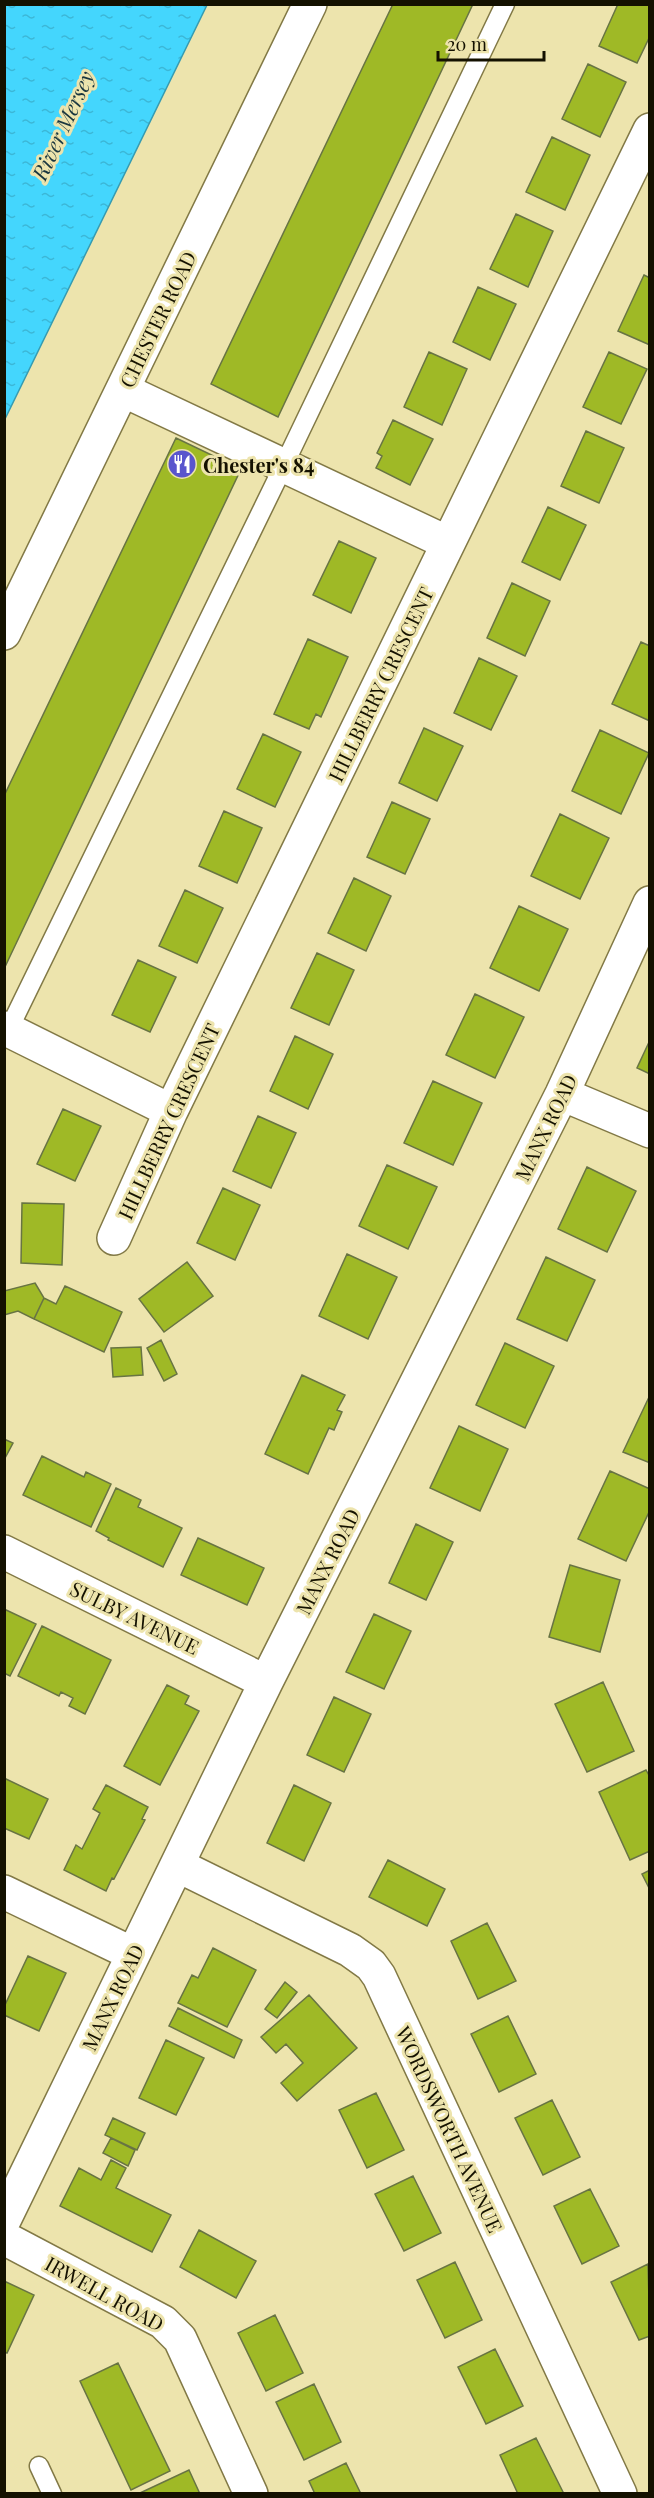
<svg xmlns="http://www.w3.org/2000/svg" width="654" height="2498" font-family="'Playfair Display',serif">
<defs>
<pattern id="water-ripples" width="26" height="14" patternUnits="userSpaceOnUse" patternTransform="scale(1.5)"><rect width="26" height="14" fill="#44d6fd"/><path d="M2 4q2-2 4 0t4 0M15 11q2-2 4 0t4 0" fill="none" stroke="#3bb7d7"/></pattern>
</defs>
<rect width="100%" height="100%" fill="#ede4ad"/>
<path fill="url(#water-ripples)" stroke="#369bb1" stroke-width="1.5" d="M 5,4 L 207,5 L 5,419 L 4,5 Z"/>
<path fill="#9fb926" stroke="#687443" stroke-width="1.5" d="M 393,4 L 473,4 L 278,417 L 211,384 Z
M 618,4 L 650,4 L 650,36 L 637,63 L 599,46 Z
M 588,64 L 626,82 L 600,137 L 562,119 Z
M 552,137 L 590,155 L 565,210 L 526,192 Z
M 516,214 L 553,231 L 528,287 L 490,269 Z
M 644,275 L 650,278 L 650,345 L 618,331 Z
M 478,287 L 516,304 L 490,360 L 453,342 Z
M 429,352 L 467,369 L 442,425 L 404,407 Z
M 609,352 L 647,369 L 621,424 L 583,407 Z
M 393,420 L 433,439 L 410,485 L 376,468 L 382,456 L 377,453 Z
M 586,431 L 624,448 L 599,503 L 561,486 Z
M 176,438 L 241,469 L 4,969 L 4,796 Z
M 548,507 L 586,525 L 560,580 L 522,562 Z
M 339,541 L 376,558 L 351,613 L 313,595 Z
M 512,583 L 550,601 L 525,656 L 487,638 Z
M 308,639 L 348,657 L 321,717 L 316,714 L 309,729 L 274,714 Z
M 641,642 L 650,646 L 650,721 L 612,704 Z
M 479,658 L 517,676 L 491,730 L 454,713 Z
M 424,728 L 463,746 L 437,801 L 399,783 Z
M 600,730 L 649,753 L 621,814 L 572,791 Z
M 263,734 L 301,752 L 275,807 L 237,789 Z
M 392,802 L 430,819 L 405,874 L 367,857 Z
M 224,811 L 262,828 L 237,883 L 199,866 Z
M 560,814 L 609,838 L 580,899 L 531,876 Z
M 354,878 L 391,896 L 366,951 L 328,933 Z
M 185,890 L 223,908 L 197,963 L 159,946 Z
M 519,906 L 568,929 L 539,991 L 490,968 Z
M 317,953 L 354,970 L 329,1025 L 291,1008 Z
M 138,960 L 176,977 L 150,1032 L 112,1015 Z
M 475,994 L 524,1017 L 495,1078 L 446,1055 Z
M 295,1036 L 333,1054 L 308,1109 L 270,1091 Z
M 650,1040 L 650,1074 L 637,1068 Z
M 433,1081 L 482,1103 L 453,1165 L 404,1143 Z
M 63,1109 L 101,1126 L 75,1181 L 37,1164 Z
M 258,1116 L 296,1133 L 271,1188 L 233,1171 Z
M 387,1165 L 437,1187 L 408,1249 L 359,1226 Z
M 587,1167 L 636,1191 L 607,1252 L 558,1229 Z
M 223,1188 L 260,1205 L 235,1260 L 197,1243 Z
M 22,1203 L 64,1204 L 62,1265 L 21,1263 Z
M 347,1254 L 397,1277 L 368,1339 L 319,1316 Z
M 546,1257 L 595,1280 L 567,1341 L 517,1319 Z
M 187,1262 L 213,1296 L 164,1332 L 139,1299 Z
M 35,1283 L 44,1298 L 34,1319 L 18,1311 L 4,1315 L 4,1291 Z
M 65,1286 L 122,1312 L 104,1352 L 34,1319 L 44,1298 L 56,1304 Z
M 161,1340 L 177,1374 L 164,1381 L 147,1348 Z
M 505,1343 L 554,1366 L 525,1428 L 476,1405 Z
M 141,1347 L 143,1375 L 113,1377 L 111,1348 Z
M 302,1375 L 345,1395 L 337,1410 L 342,1412 L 334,1430 L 329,1428 L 308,1474 L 265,1454 Z
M 650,1395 L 650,1463 L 623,1452 Z
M 459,1426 L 508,1449 L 480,1511 L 430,1488 Z
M 4,1439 L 13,1443 L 4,1460 Z
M 42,1456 L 84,1477 L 86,1472 L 111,1484 L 91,1527 L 23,1495 Z
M 610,1471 L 650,1489 L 650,1510 L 626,1561 L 578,1539 Z
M 116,1488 L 141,1500 L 138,1507 L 182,1528 L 163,1567 L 108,1540 L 109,1538 L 96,1531 Z
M 416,1524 L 453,1542 L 426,1600 L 389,1583 Z
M 198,1538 L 264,1568 L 247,1605 L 181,1575 Z
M 570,1565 L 620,1580 L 600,1652 L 549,1637 Z
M 4,1609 L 36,1624 L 10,1676 L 4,1673 Z
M 374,1614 L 411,1631 L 384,1689 L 346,1672 Z
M 42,1626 L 111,1660 L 85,1714 L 69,1706 L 73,1698 L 61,1692 L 59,1696 L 18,1676 Z
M 603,1682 L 634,1751 L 587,1772 L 555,1704 Z
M 167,1685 L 189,1696 L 185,1704 L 199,1711 L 160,1785 L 124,1766 Z
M 334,1697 L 371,1714 L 344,1772 L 307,1755 Z
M 646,1770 L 650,1777 L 650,1851 L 630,1860 L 599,1792 Z
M 4,1778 L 48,1799 L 29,1839 L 4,1828 Z
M 106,1785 L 148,1807 L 142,1819 L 145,1820 L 114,1879 L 112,1878 L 106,1891 L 64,1870 L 76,1845 L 82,1849 L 100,1813 L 93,1809 Z
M 294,1785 L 331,1803 L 304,1861 L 267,1843 Z
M 388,1860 L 445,1889 L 427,1926 L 369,1897 Z
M 650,1870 L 650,1890 L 642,1874 Z
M 487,1923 L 516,1981 L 478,1999 L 451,1941 Z
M 213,1948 L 256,1970 L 227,2027 L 178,2003 L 192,1975 L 198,1978 Z
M 28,1956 L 66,1973 L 39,2031 L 4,2015 L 4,2007 Z
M 285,1982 L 297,1992 L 277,2018 L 265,2009 Z
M 309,1995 L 357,2048 L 297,2101 L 281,2083 L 303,2063 L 286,2044 L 276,2053 L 261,2037 Z
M 178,2008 L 242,2040 L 234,2058 L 169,2026 Z
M 508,2016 L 536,2074 L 499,2092 L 471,2034 Z
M 166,2040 L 204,2058 L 176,2115 L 139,2098 Z
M 376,2093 L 404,2150 L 367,2168 L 339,2110 Z
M 552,2100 L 580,2157 L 543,2175 L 515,2118 Z
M 113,2118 L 145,2133 L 137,2150 L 105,2135 Z
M 111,2138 L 135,2150 L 128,2166 L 103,2153 Z
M 111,2160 L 126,2168 L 116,2188 L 171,2215 L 152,2252 L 60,2206 L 79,2168 L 101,2180 Z
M 413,2176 L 441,2233 L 404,2251 L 375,2194 Z
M 590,2189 L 619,2246 L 582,2264 L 554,2206 Z
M 199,2230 L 256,2261 L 236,2298 L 180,2267 Z
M 455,2262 L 482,2320 L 445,2338 L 417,2280 Z
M 648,2264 L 650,2336 L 639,2340 L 611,2282 Z
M 4,2281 L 34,2295 L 7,2353 L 4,2352 Z
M 275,2315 L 303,2373 L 266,2391 L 238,2333 Z
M 495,2349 L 523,2406 L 486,2424 L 458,2367 Z
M 118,2363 L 170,2471 L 131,2490 L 80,2381 Z
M 314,2384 L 341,2442 L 304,2460 L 276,2402 Z
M 536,2438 L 564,2494 L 518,2494 L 500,2455 Z
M 346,2463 L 361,2494 L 315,2494 L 309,2481 Z
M 189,2470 L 200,2494 L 140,2493 Z"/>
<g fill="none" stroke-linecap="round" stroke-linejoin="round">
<g stroke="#827946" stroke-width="21">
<path id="lane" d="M 5,1037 L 284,465 L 505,4
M 39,2466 L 52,2494"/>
</g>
<g stroke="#827946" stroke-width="36">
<path id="street" d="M 123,390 L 448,543
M 4,1028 L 171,1111
M 562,1094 L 650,1131
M 114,1238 L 171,1111 L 650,130
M 4,1552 L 266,1682
M 177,1865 L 350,1950 L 371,1965 L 379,1976 L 620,2494
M 4,1892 L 133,1954
M 4,2220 L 266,1682 L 562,1094 L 650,903
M 4,2238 L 163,2322 L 180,2339 L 251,2494"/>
</g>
<g stroke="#827946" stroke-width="36">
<path id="highway" d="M 4,633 L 310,4"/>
</g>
<use href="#lane" stroke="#fff" stroke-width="18"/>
<use href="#street" stroke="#fff" stroke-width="33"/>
<use href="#highway" stroke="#fff" stroke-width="33"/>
</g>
<defs>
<g id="restaurant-disc" transform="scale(1.5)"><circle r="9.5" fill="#5955cd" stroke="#ede4ad"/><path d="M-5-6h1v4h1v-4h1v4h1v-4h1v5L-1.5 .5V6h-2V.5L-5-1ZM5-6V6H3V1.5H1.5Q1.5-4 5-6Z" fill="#fff"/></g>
</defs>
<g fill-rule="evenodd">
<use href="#restaurant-disc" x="182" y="464"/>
</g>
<g text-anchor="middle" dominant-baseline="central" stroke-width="6" stroke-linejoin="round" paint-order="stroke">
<g font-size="20" fill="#141100" stroke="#ede4ad">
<text transform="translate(157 319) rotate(-64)">CHESTER ROAD</text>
<text transform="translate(380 684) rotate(-64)">HILLBERRY CRESCENT</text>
<text transform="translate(168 1121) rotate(-65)">HILLBERRY CRESCENT</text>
<text transform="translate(545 1127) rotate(-64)">MANX ROAD</text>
<text transform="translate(327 1561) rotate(-63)">MANX ROAD</text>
<text transform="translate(135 1617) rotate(26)">SULBY AVENUE</text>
<text transform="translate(112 1997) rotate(-64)">MANX ROAD</text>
<text transform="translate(450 2129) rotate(65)">WORDSWORTH AVENUE</text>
<text transform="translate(105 2293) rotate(29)">IRWELL ROAD</text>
</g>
<g font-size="20" font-weight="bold" fill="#141100" stroke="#ede4ad" text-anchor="start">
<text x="203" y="464">Chester's 84</text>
</g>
<g font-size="21" font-style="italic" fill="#19363f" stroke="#ede4ad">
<text transform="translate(62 125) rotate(-65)">River Mersey</text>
</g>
</g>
<rect width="654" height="2498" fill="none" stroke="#141100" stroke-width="12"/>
<path d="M438 51v9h106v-9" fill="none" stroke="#141100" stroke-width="3"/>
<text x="447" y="51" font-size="18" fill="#141100" stroke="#ede4ad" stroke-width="4.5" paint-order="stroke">20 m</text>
</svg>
